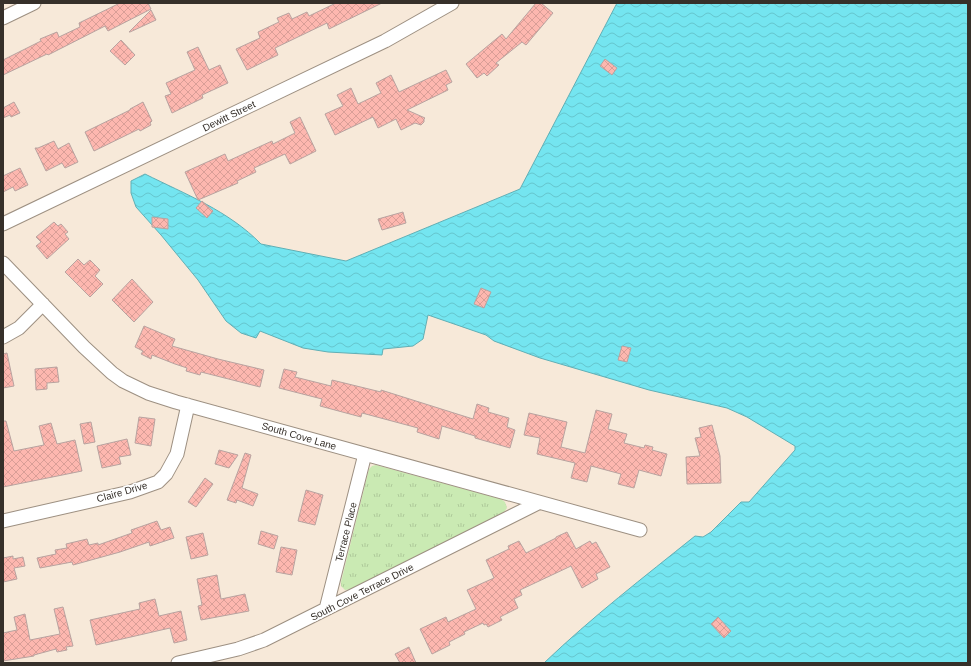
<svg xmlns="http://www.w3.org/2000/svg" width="971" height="666" font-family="Arial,sans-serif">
<defs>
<pattern id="park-tufts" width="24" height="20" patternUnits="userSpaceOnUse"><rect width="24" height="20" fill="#caeab3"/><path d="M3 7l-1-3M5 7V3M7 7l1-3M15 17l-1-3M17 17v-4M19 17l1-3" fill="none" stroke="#aec99a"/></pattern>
<pattern id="water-waves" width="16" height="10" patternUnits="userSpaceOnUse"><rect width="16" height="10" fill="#74e5f0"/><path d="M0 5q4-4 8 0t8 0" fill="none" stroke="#65c5ce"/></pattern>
<pattern id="building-cross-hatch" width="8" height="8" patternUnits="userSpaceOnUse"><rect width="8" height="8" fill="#fdb7af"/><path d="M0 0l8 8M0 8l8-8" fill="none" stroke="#d99e97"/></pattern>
</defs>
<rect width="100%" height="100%" fill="#f7e9d9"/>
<path fill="url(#park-tufts)" d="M 376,465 L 501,499 L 505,502 L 507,508 L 504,512 L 352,589 L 345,590 L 341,586 L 341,582 L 369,469 L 372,466 Z"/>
<path fill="url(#water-waves)" stroke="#61afb5" d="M 617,3 L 968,3 L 968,663 L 544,663 C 592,617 644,577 695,536 L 703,537 L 711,532 L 741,502 L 749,502 L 795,450 L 795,446 L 747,417 L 727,408 L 649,390 L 540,358 L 494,341 L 486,335 L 428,315 L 423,339 L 413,346 L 383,349 L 382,355 L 328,352 L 303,348 L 260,331 L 256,338 L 241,333 L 226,321 L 198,280 L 161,235 L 136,207 L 131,193 L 131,181 L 145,174 C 185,194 229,211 261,244 L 346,261 L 520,189 Z"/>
<path fill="url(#building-cross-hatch)" stroke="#b8a3a0" d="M 120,3 L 148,3 L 151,9 L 108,31 L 105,26 L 48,55 L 47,54 L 3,75 L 3,60 L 41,41 L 40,39 L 57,32 L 59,37 L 80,27 L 79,23 Z
M 336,3 L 382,3 L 329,29 L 327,23 L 275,48 L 278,55 L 247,70 L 236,49 L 260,38 L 258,32 L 279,22 L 277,18 L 289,13 L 292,19 L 307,12 L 309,16 Z
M 536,3 L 541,3 L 553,13 L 526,45 L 522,42 L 496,63 L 499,65 L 487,76 L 484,73 L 477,78 L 466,64 L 502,34 L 506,39 Z
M 151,10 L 156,20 L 130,32 L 129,32 Z
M 121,40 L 135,55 L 125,65 L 110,51 Z
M 198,47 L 209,70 L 220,65 L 228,83 L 202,95 L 203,98 L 172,113 L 165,96 L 171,94 L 166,83 L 195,70 L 187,52 Z
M 605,59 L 617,68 L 612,75 L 600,66 Z
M 446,70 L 452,82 L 446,85 L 448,90 L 407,110 L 425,118 L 424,119 L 424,122 L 421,125 L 415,123 L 401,130 L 396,119 L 378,128 L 373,117 L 335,135 L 325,114 L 343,106 L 337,95 L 351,88 L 358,104 L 381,93 L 376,83 L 391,75 L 399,92 Z
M 14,102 L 20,113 L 11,117 L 10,115 L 3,118 L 3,108 Z
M 143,102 L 152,121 L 150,123 L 151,125 L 140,131 L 139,129 L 94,151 L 85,132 L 130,110 L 130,109 Z
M 300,117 L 316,151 L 290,164 L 285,154 L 254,168 L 256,172 L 237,181 L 238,183 L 198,200 L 185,172 L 225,154 L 228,161 L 272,141 L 273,144 L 295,133 L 290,122 Z
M 54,141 L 58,149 L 69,143 L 78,162 L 65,168 L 62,163 L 46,171 L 35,148 L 38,148 Z
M 20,168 L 28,185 L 15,191 L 13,187 L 3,192 L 3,176 Z
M 202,201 L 213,211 L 207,218 L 196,208 Z
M 403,212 L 406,223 L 382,230 L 378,219 Z
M 152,217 L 168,219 L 168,229 L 152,227 Z
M 54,222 L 58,226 L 61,224 L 68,232 L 65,234 L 69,239 L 47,259 L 36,246 L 41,242 L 36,237 Z
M 78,259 L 84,265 L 90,260 L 100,270 L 95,276 L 103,284 L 90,297 L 65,272 Z
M 132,279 L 153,302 L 134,322 L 112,300 Z
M 481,288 L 491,292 L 484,308 L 474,304 Z
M 144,326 L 175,339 L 172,346 L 218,359 L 264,370 L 260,387 L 201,372 L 200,375 L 186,371 L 187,368 L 175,364 L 152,355 L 151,359 L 141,354 L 143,351 L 135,347 Z
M 622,346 L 631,348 L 627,362 L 618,360 Z
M 7,353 L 14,386 L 3,388 L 3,354 Z
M 57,367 L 59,382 L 47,383 L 47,389 L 36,390 L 35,369 Z
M 284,369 L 297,372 L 295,377 L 331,386 L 332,380 L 381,392 L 381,390 L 473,419 L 477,404 L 489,408 L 488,412 L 509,418 L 507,427 L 515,430 L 510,448 L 475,438 L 475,436 L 442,426 L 439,439 L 417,432 L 418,428 L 362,413 L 361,417 L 320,406 L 322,399 L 279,388 Z
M 596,410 L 612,414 L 608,429 L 627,434 L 624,443 L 644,448 L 645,445 L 653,447 L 652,450 L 667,454 L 661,476 L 639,470 L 634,488 L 618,484 L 621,474 L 591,466 L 587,482 L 571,478 L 575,463 L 537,454 L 540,438 L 524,435 L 529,413 L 567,422 L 561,447 L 585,453 Z
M 139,417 L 155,419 L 151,446 L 135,443 Z
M 3,421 L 6,421 L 14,451 L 44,445 L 39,426 L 51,423 L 57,444 L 75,440 L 82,471 L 3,487 Z
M 91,422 L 95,442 L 84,444 L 80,424 Z
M 712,425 L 720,456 L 721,483 L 687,484 L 686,457 L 700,456 L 695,438 L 701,437 L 699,428 Z
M 127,439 L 131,455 L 119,457 L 121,464 L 102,468 L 97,446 Z
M 219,450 L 238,455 L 229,468 L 215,464 Z
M 245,453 L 251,455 L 242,488 L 258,494 L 253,506 L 237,500 L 236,503 L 227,500 Z
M 205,478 L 213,484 L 196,507 L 188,502 Z
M 306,490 L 323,495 L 315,525 L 298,521 Z
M 157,521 L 161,530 L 170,527 L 174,538 L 150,546 L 149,542 L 120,552 L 73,565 L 72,562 L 40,568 L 37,558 L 56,554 L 55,550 L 67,548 L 66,544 L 87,539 L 89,545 L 98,543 L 98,545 L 132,533 L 131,530 Z
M 261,531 L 278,536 L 274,549 L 258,544 Z
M 567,532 L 576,549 L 590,541 L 592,544 L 596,542 L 610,567 L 596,574 L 598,579 L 582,588 L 571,566 L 520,590 L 522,595 L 514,599 L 518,608 L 500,617 L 502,620 L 488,627 L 486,624 L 484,625 L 483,623 L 464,632 L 465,634 L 449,642 L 450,645 L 432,654 L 420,629 L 446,617 L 448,622 L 476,609 L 467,590 L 494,578 L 486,560 L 509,549 L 508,546 L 519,541 L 526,553 L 556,538 L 556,537 Z
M 203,533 L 208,555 L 191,559 L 186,537 Z
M 281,547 L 297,550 L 292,575 L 276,572 Z
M 13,556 L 13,559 L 23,557 L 25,566 L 14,568 L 17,579 L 3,582 L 3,558 Z
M 217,575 L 221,599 L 245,594 L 249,611 L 201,620 L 198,606 L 202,605 L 197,579 Z
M 155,599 L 159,616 L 181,611 L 187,640 L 174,643 L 170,628 L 96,645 L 90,620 L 140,609 L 139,603 Z
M 63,607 L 73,646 L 66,647 L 67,650 L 57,652 L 56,649 L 34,655 L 34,656 L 3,661 L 3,633 L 17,630 L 14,617 L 25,614 L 30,640 L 60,634 L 54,609 Z
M 718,617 L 731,631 L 724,638 L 711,624 Z
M 409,647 L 416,663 L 400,663 L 395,654 Z"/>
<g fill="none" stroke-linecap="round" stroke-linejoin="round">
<g stroke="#9d9082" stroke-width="15">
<path id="minor" d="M 3,18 L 34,3
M 3,224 L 385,41 L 452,3
M 3,263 L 84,347 L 112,373 L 123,381 L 148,393 L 176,402 L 640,530
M 3,337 L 19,328 L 43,304
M 3,521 L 130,492 L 158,482 L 166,474 L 177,454 L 188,405
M 326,609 L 365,454
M 178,663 L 238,649 L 264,640 L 538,503"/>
</g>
<use href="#minor" stroke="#fff" stroke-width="13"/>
</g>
<g text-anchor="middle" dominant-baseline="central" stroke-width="3.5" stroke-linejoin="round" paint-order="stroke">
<g font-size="10" fill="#36302a" stroke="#fff">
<text transform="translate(229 116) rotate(-26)">Dewitt Street</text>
<text transform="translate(299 436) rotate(16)">South Cove Lane</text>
<text transform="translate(122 492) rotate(-16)">Claire Drive</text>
<text transform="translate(346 532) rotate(-76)">Terrace Place</text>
<text transform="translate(362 592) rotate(-27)">South Cove Terrace Drive</text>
</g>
</g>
<rect width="971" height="666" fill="none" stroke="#36302a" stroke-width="8"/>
</svg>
